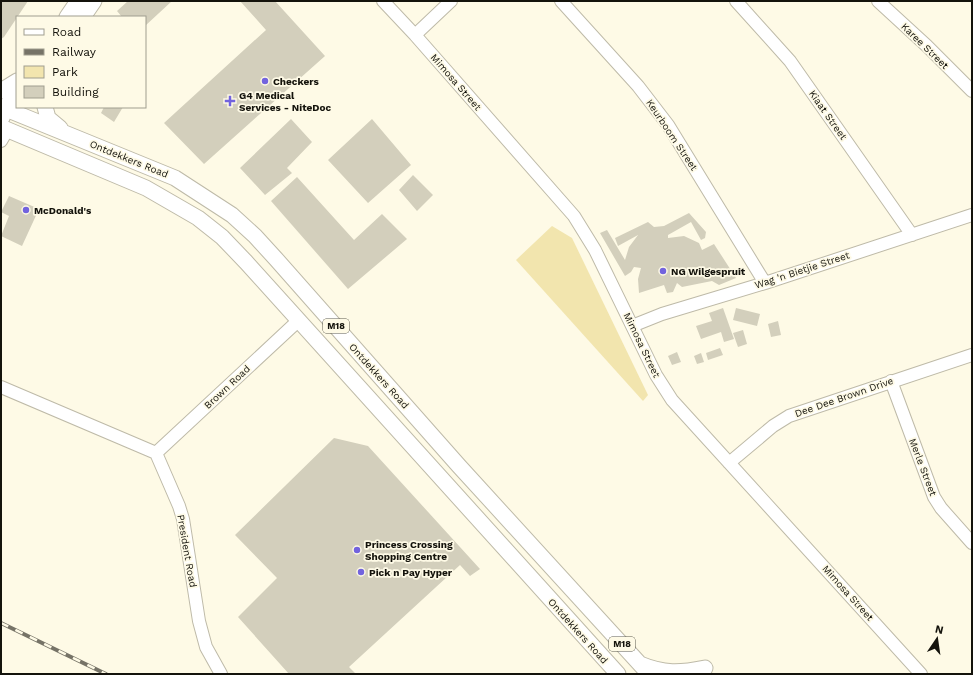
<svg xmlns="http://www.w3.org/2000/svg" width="973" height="675" font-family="'Work Sans',sans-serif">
<rect width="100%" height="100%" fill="#fefae6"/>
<path fill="#f2e5ae" d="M 552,226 L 572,238 L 648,395 L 643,401 L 516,260 Z"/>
<path fill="#d3cfbc" d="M 1,1 L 28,1 L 4,37 L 1,39 Z
M 128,1 L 172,1 L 145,26 L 145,17 L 122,17 L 117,11 Z
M 240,1 L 275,1 L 325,56 L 204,164 L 164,123 L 266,30 Z
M 104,107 L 123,107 L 114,122 L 101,113 Z
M 291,119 L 312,142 L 287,168 L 292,173 L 265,195 L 240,168 Z
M 372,119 L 411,165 L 368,203 L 328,160 Z
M 413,175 L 433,195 L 417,211 L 399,190 Z
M 297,177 L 354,240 L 382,214 L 407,239 L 348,289 L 271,201 Z
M 9,196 L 39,209 L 22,246 L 1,236 L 9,216 L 1,212 Z
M 689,213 L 706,232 L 705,238 L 701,240 L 691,222 L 668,235 L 668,238 L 684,236 L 699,243 L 702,250 L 714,244 L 736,278 L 719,285 L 712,281 L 682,287 L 677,283 L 673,292 L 667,293 L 664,285 L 639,293 L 638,279 L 641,268 L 634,267 L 631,272 L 625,276 L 600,233 L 607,230 L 625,260 L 629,247 L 638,235 L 618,246 L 615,238 L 648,222 L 654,227 L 664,226 Z
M 723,308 L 734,339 L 724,342 L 721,332 L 701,339 L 696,326 L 712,321 L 709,313 Z
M 736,308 L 760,314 L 757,326 L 733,320 Z
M 778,321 L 781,335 L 771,337 L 768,324 Z
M 743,330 L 747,344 L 738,347 L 733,333 Z
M 720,348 L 723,355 L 708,360 L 706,353 Z
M 677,352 L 681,362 L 672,365 L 668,356 Z
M 701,353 L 704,362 L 697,364 L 694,356 Z
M 334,438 L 368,446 L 480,569 L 470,576 L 460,565 L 349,667 L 356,674 L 289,674 L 238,617 L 277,578 L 235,535 Z"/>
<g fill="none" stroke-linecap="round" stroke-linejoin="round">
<g stroke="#bebaa8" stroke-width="14">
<path id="minor" d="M 383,1 L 415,35 L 574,216 L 595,250 L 656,375 L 672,400 L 921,674
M 561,1 L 638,86 L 668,125 L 765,283
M 736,1 L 790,61 L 912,235
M 878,1 L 927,46 L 972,91
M 415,35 L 451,1
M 1,141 L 8,129
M 632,326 L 662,314 L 765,283 L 972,215
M 891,381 L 934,497 L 941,508 L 972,543
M 1,387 L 156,453 L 179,506 L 183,519 L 199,621 L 206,647 L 221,674
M 156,453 L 299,320
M 729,463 L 773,426 L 789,416 L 972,355"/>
</g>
<g stroke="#bebaa8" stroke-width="17">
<path id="major" d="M 67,17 L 78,1
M 83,17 L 94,1
M 1,91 L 17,81
M 1,107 L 175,178 L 232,215 L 255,236 L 276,259 L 459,466 L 649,674
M 45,107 L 48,118 L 60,128
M 2,118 L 5,109 L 17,90
M 1,127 L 146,188 L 198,218 L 222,237 L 246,262 L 618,674
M 640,664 C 664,674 680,673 705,668"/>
</g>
<use href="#minor" stroke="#fff" stroke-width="12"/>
<use href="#major" stroke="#fff" stroke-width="15"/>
<g stroke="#767367" stroke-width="4">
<path id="rail" d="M 1,623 L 106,674"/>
</g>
<use href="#rail" stroke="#fefae6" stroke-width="2.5" stroke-dasharray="8" stroke-linecap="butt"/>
</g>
<g fill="#7263de" stroke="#fefae6" stroke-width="1.5">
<circle cx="265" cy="81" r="4"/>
<path d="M228 95h4v4h4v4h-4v4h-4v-4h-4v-4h4z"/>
<circle cx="26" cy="210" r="4"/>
<circle cx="663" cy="271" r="4"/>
<circle cx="357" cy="550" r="4"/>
<circle cx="361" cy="572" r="4"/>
</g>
<g text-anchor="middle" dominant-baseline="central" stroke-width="3.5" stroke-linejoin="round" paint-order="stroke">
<g fill="#fefae6" stroke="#5a584d" stroke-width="1">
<rect x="323" y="319" width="26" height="14" rx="3"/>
<rect x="609" y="637" width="26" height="14" rx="3"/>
</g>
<g font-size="9" font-weight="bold" fill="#14130c">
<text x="336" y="326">M18</text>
<text x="622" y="644">M18</text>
</g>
<g font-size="10" fill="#14130c" stroke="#fefae6">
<text transform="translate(925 46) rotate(44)">Karee Street</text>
<text transform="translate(456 82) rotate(49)">Mimosa Street</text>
<text transform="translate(828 115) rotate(55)">Kiaat Street</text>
<text transform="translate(672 135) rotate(56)">Keurboom Street</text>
<text transform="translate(129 159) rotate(22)">Ontdekkers Road</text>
<text transform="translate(802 270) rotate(-18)">Wag 'n Bietjie Street</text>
<text transform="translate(642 345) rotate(64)">Mimosa Street</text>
<text transform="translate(379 376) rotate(48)">Ontdekkers Road</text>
<text transform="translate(227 387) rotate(-43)">Brown Road</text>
<text transform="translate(844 397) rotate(-19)">Dee Dee Brown Drive</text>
<text transform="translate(923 467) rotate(69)">Merle Street</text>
<text transform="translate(187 551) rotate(80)">President Road</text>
<text transform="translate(848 593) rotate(48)">Mimosa Street</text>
<text transform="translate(578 631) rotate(48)">Ontdekkers Road</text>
</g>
<g font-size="10" font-weight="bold" fill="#14130c" stroke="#fefae6" text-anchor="start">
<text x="273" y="81">Checkers</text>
<text x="239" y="95">G4 Medical<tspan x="239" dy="12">Services - NiteDoc</tspan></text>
<text x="34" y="210">McDonald's</text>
<text x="671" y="271">NG Wilgespruit</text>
<text x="365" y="544">Princess Crossing<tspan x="365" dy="12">Shopping Centre</tspan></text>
<text x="369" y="572">Pick n Pay Hyper</text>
</g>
</g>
<rect width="973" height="675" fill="none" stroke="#14130c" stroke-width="4"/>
<rect x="16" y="16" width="130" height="92" fill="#fefae6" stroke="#a09e8f"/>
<rect x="24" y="29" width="20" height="6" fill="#ffffff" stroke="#a09e8f"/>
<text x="52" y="36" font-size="12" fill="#14130c">Road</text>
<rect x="24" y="49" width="20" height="6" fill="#767367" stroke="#a09e8f"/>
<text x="52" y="56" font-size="12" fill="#14130c">Railway</text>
<rect x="24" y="66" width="20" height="12" fill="#f2e5ae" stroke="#a09e8f"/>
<text x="52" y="76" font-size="12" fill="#14130c">Park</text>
<rect x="24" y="86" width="20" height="12" fill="#d3cfbc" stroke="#a09e8f"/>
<text x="52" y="96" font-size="12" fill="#14130c">Building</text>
<g transform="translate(937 639) rotate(13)" stroke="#fefae6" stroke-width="3" paint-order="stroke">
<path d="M0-3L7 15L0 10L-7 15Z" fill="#14130c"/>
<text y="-6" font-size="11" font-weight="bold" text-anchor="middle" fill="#14130c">N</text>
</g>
</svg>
